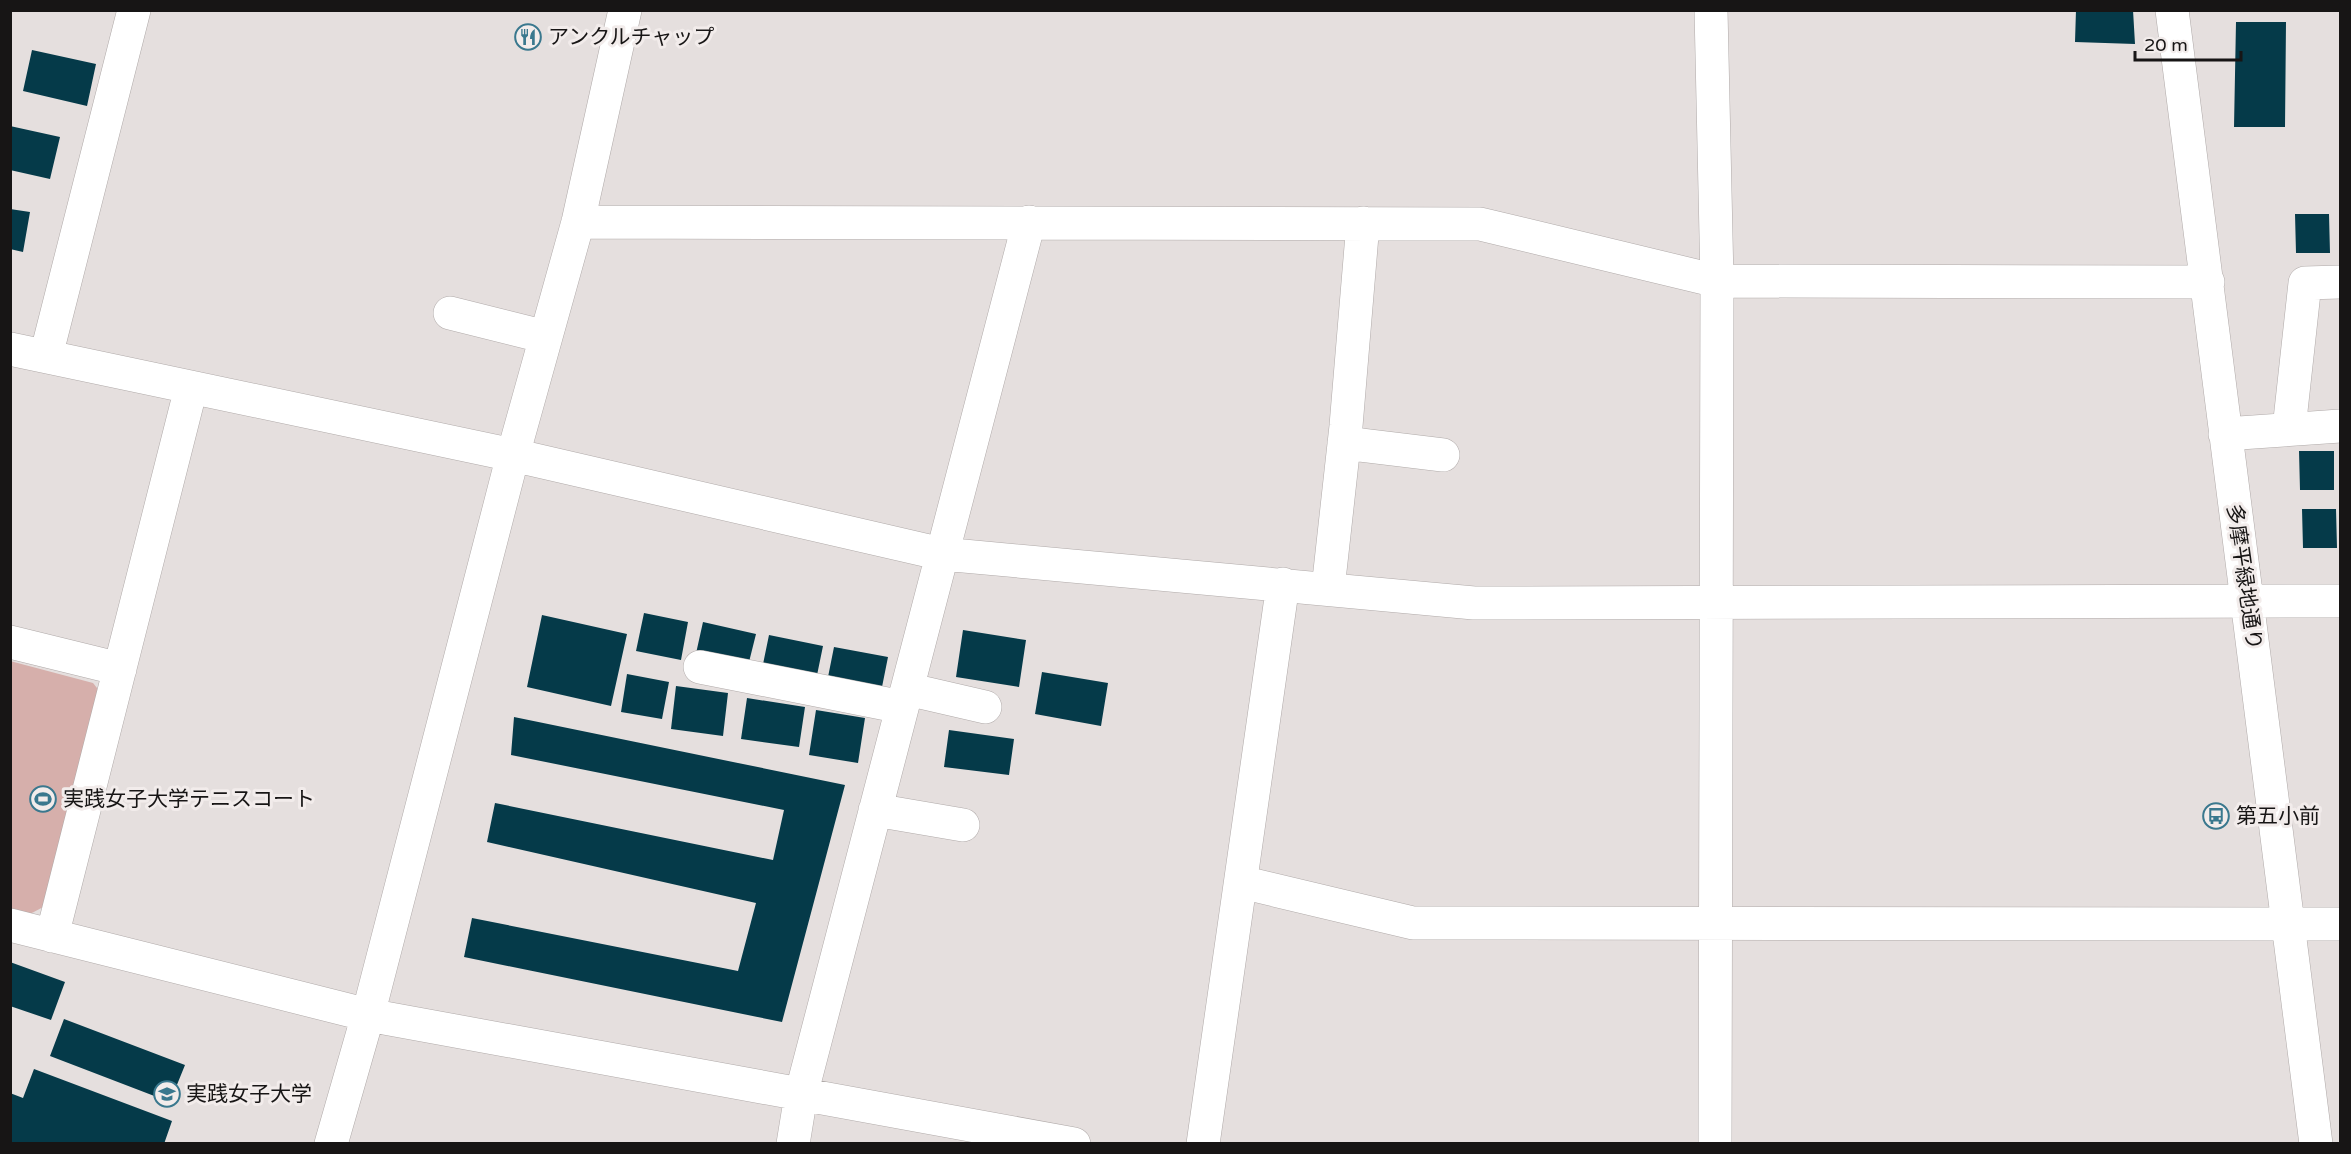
<svg xmlns="http://www.w3.org/2000/svg" width="2351" height="1154" font-family="'Varela Round','Noto Sans JP',sans-serif">
<rect width="100%" height="100%" fill="#e5dfde"/>
<path fill="#d6afab" d="M 10,661 L 93,683 L 101,693 L 49,904 L 28,915 L 11,910 Z"/>
<path fill="#053a49" d="M 2076,10 L 2133,10 L 2135,44 L 2075,42 Z
M 2236,22 L 2286,22 L 2285,127 L 2234,127 Z
M 32,50 L 96,64 L 87,106 L 23,91 Z
M 10,126 L 60,137 L 50,179 L 10,170 Z
M 10,209 L 30,212 L 23,252 L 10,249 Z
M 2295,214 L 2329,214 L 2330,253 L 2296,253 Z
M 2299,451 L 2334,451 L 2334,490 L 2300,490 Z
M 2302,509 L 2336,509 L 2337,548 L 2303,548 Z
M 644,613 L 688,622 L 681,660 L 636,651 Z
M 542,615 L 627,634 L 611,706 L 527,687 Z
M 703,622 L 756,634 L 747,670 L 695,658 Z
M 963,630 L 1026,640 L 1019,687 L 956,677 Z
M 769,635 L 823,646 L 816,680 L 762,669 Z
M 834,647 L 888,657 L 881,692 L 827,682 Z
M 1042,672 L 1108,683 L 1101,726 L 1035,714 Z
M 627,674 L 669,682 L 662,719 L 621,712 Z
M 676,686 L 728,693 L 723,736 L 671,729 Z
M 747,698 L 805,707 L 799,747 L 741,739 Z
M 816,710 L 865,718 L 858,763 L 809,755 Z
M 514,717 L 845,785 L 782,1022 L 464,957 L 472,918 L 738,971 L 756,903 L 487,842 L 495,803 L 773,860 L 784,810 L 511,755 Z
M 949,730 L 1014,739 L 1009,775 L 944,767 Z
M 10,962 L 65,982 L 51,1020 L 10,1006 Z
M 64,1019 L 185,1065 L 170,1102 L 50,1056 Z
M 34,1069 L 172,1121 L 164,1144 L 10,1144 L 10,1093 L 23,1098 Z"/>
<g fill="none" stroke-linecap="round" stroke-linejoin="round">
<g stroke="#b0aaa9" stroke-width="34">
<path id="minor" d="M 1711,10 L 1717,281 L 1715,1144
M 2172,10 L 2316,1144
M 578,222 L 1480,224 L 1717,281 L 2208,282
M 450,313 L 546,337
M 10,349 L 513,455 L 942,554 L 1474,603 L 2340,601
M 46,356 L 134,10
M 2289,429 L 2305,283 L 2340,282
M 2225,434 L 2340,426
M 1344,443 L 1443,455
M 1328,589 L 1346,426 L 1363,223
M 10,642 L 120,669
M 700,667 L 902,707
M 907,689 L 985,707
M 875,810 L 963,825
M 1241,882 L 1413,923 L 2340,924
M 10,925 L 368,1015 L 1074,1144
M 52,936 L 191,388
M 331,1144 L 368,1015 L 513,455 L 578,222 L 625,10
M 793,1144 L 801,1095 L 1029,222
M 1203,1144 L 1283,584"/>
</g>
<use href="#minor" stroke="#fff" stroke-width="33"/>
</g>
<defs>
<g id="restaurant-ring" transform="scale(1.35)"><circle r="9.5" fill="#f2eceb" stroke="#3a788e" stroke-width="1.5"/><path d="M-5-6h1v4h1v-4h1v4h1v-4h1v5L-1.5 .5V6h-2V.5L-5-1ZM5-6V6H3V1.5H1.5Q1.5-4 5-6Z" fill="#3a788e"/></g>
<g id="stadium-ring" transform="scale(1.35)"><circle r="9.5" fill="#f2eceb" stroke="#3a788e" stroke-width="1.5"/><path d="M0-5a6.5 5 0 1 0 0 10a6.5 5 0 1 0 0-10ZM-3.5-1.8h7v3.6h-7Z" fill="#3a788e"/></g>
<g id="bus-ring" transform="scale(1.35)"><circle r="9.5" fill="#f2eceb" stroke="#3a788e" stroke-width="1.5"/><path d="M-5-6H5V4H4V6H2V4H-2V6H-4V4H-5ZM-3.5-4V0h7V-4ZM-3.5 1.2v1.5H-2V1.2ZM2 1.2v1.5H3.5V1.2Z" fill="#3a788e"/></g>
<g id="university-ring" transform="scale(1.35)"><circle r="9.5" fill="#f2eceb" stroke="#3a788e" stroke-width="1.5"/><path d="M0-5L7-2L0 1L-7-2ZM-4 1L0 2.5L4 1V4Q0 6-4 4Z" fill="#3a788e"/></g>
</defs>
<g fill-rule="evenodd">
<use href="#restaurant-ring" x="528" y="37"/>
<use href="#stadium-ring" x="43" y="799"/>
<use href="#bus-ring" x="2216" y="816"/>
<use href="#university-ring" x="167" y="1094"/>
</g>
<g text-anchor="middle" dominant-baseline="central" stroke-width="6" stroke-linejoin="round" paint-order="stroke">
<g font-size="21" fill="#171515" stroke="#f2eceb" text-anchor="start">
<text x="548" y="37">アンクルチャップ</text>
<text x="63" y="799">実践女子大学テニスコート</text>
<text x="2236" y="816">第五小前</text>
<text x="186" y="1094">実践女子大学</text>
</g>
<g font-size="21" fill="#171515" stroke="#f2eceb">
<text transform="translate(2244 577) rotate(82)">多摩平緑地通り</text>
</g>
</g>
<rect width="2351" height="1154" fill="none" stroke="#171515" stroke-width="24"/>
<path d="M2135 51v9h106v-9" fill="none" stroke="#171515" stroke-width="3"/>
<text x="2144" y="51" font-size="18" fill="#171515" stroke="#f2eceb" stroke-width="4.5" paint-order="stroke">20 m</text>
</svg>
